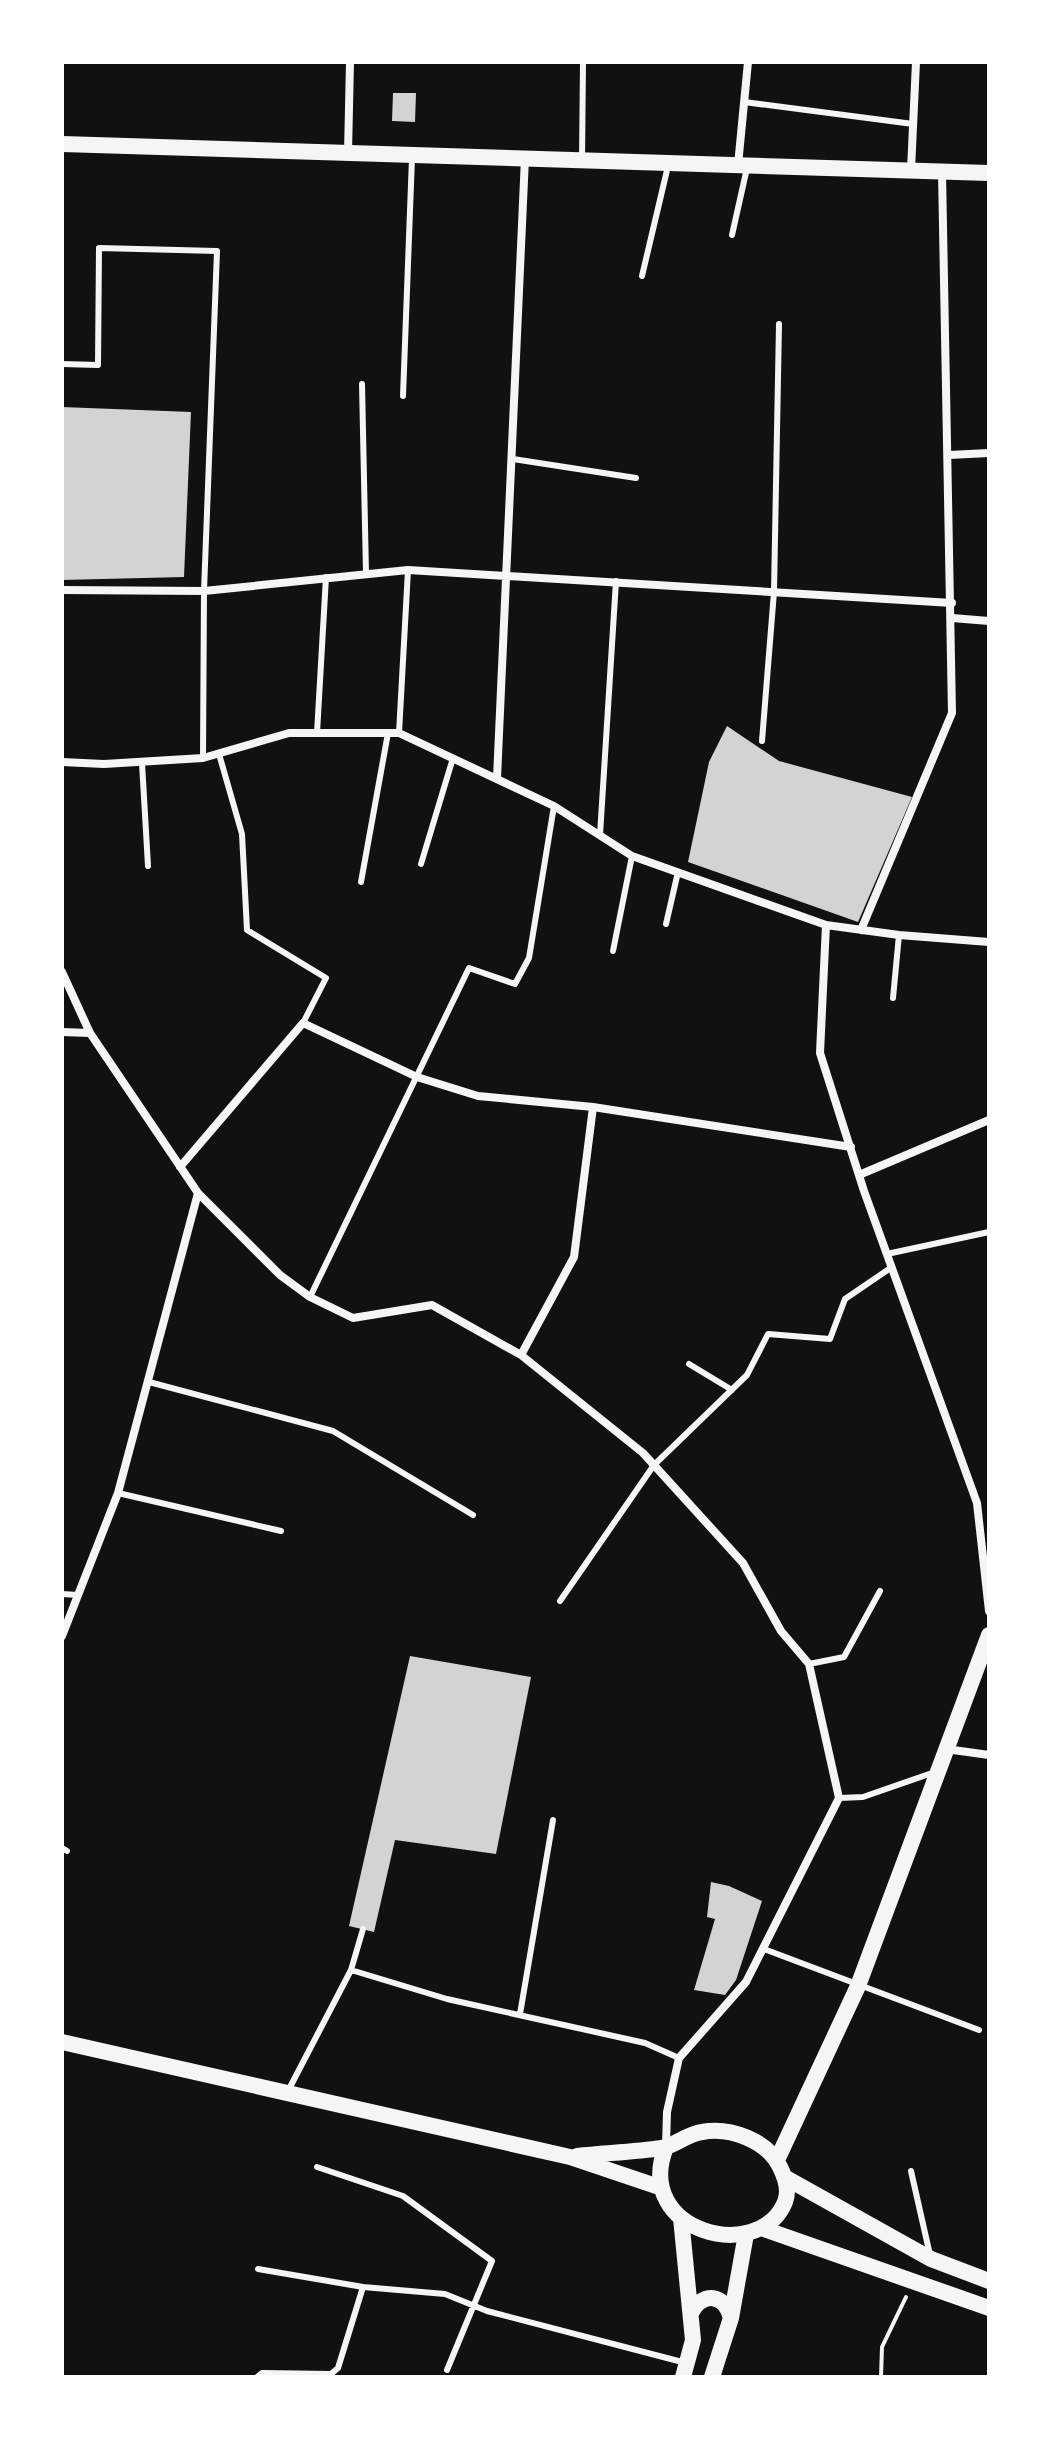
<svg xmlns="http://www.w3.org/2000/svg" width="1051" height="2439" font-family="'IBM Plex Sans',sans-serif">
<rect width="100%" height="100%" fill="#111"/>
<path fill="#d3d3d3" d="M 393,93 L 416,93 L 415,122 L 392,121 Z
M 62,407 L 191,412 L 184,577 L 62,580 Z
M 727,726 L 779,761 L 912,797 L 858,922 L 688,862 L 709,762 Z
M 410,1656 L 531,1677 L 496,1854 L 395,1840 L 374,1932 L 349,1926 Z
M 711,1882 L 729,1886 L 762,1901 L 736,1980 L 725,1995 L 694,1990 L 715,1919 L 707,1917 Z"/>
<g fill="none" stroke-linecap="round" stroke-linejoin="round">
<path stroke="#f5f5f5" stroke-width="4" d="M 881,2377 L 882,2347 L 906,2297"/>
<path stroke="#f5f5f5" stroke-width="6" d="M 744,102 L 913,124
M 582,160 L 583,62
M 732,235 L 747,168
M 642,276 L 668,166
M 62,364 L 98,365 L 99,248 L 217,251 L 204,591 L 203,758
M 362,384 L 366,573
M 403,396 L 412,158
M 513,459 L 636,478
M 317,733 L 326,577
M 399,733 L 408,570
M 762,741 L 774,592 L 779,324
M 219,754 L 242,834 L 247,930 L 326,978 L 303,1023
M 142,763 L 148,866
M 600,835 L 616,581
M 421,864 L 453,758
M 361,882 L 388,733
M 666,924 L 678,872
M 613,951 L 632,856
M 893,998 L 899,935
M 887,1254 L 989,1232
M 310,1297 L 469,968 L 515,984 L 529,958 L 554,806
M 689,1364 L 732,1390
M 149,1382 L 333,1431 L 473,1515
M 118,1493 L 281,1531
M 62,1594 L 78,1595
M 560,1601 L 654,1465 L 747,1375 L 768,1334 L 830,1339 L 845,1299 L 892,1267
M 809,1664 L 844,1657 L 880,1591
M 839,1798 L 863,1797 L 935,1772
M 62,1848 L 67,1851
M 764,1949 L 979,2030
M 351,1970 L 363,1929
M 520,2014 L 553,1820
M 288,2091 L 351,1970 L 447,1999 L 645,2043 L 679,2058
M 317,2167 L 403,2196 L 492,2261 L 447,2370
M 911,2171 L 930,2255
M 258,2269 L 363,2287
M 257,2377 L 262,2373 L 331,2374 L 338,2368 L 363,2287 L 445,2294 L 487,2311 L 686,2363"/>
<path stroke="#f5f5f5" stroke-width="8" d="M 348,153 L 350,62
M 738,165 L 748,62
M 911,170 L 916,62
M 949,455 L 989,453
M 62,590 L 204,591 L 408,570 L 952,603
M 952,618 L 989,621
M 62,762 L 104,764 L 203,758 L 289,733 L 399,733 L 554,806 L 632,856 L 826,925 L 899,935 L 989,942
M 497,778 L 525,158
M 826,925 L 820,1053 L 864,1191 L 977,1503 L 989,1611
M 861,930 L 952,713 L 942,172
M 62,972 L 90,1033 L 198,1193 L 280,1275 L 310,1297 L 353,1318 L 432,1305 L 521,1355 L 643,1453 L 743,1563 L 781,1631 L 809,1664 L 839,1798 L 746,1982 L 679,2058 L 667,2112 L 666,2146
M 62,1032 L 90,1033
M 180,1167 L 303,1023 L 417,1077 L 478,1096 L 593,1107 L 851,1147
M 859,1175 L 989,1120
M 521,1355 L 574,1257 L 593,1107
M 62,1636 L 118,1493 L 198,1193
M 946,1749 L 989,1755"/>
<path stroke="#f5f5f5" stroke-width="16" d="M 62,144 L 989,173
M 62,2042 L 570,2157 L 659,2187
M 577,2156 C 605,2153 634,2152 662,2148 C 676,2145 687,2134 702,2132 C 730,2127 767,2140 780,2167 C 785,2177 790,2190 785,2202 C 759,2265 632,2232 666,2147
M 777,2160 L 858,1986 L 989,1635
M 786,2178 L 931,2259 L 989,2281
M 681,2218 L 693,2340 L 683,2377
M 761,2228 L 989,2308
M 691,2313 C 703,2291 725,2294 731,2318
M 712,2377 L 731,2318 L 746,2234"/>
</g>
<rect width="1051" height="2439" fill="none" stroke="#ffffff" stroke-width="128"/>
</svg>
